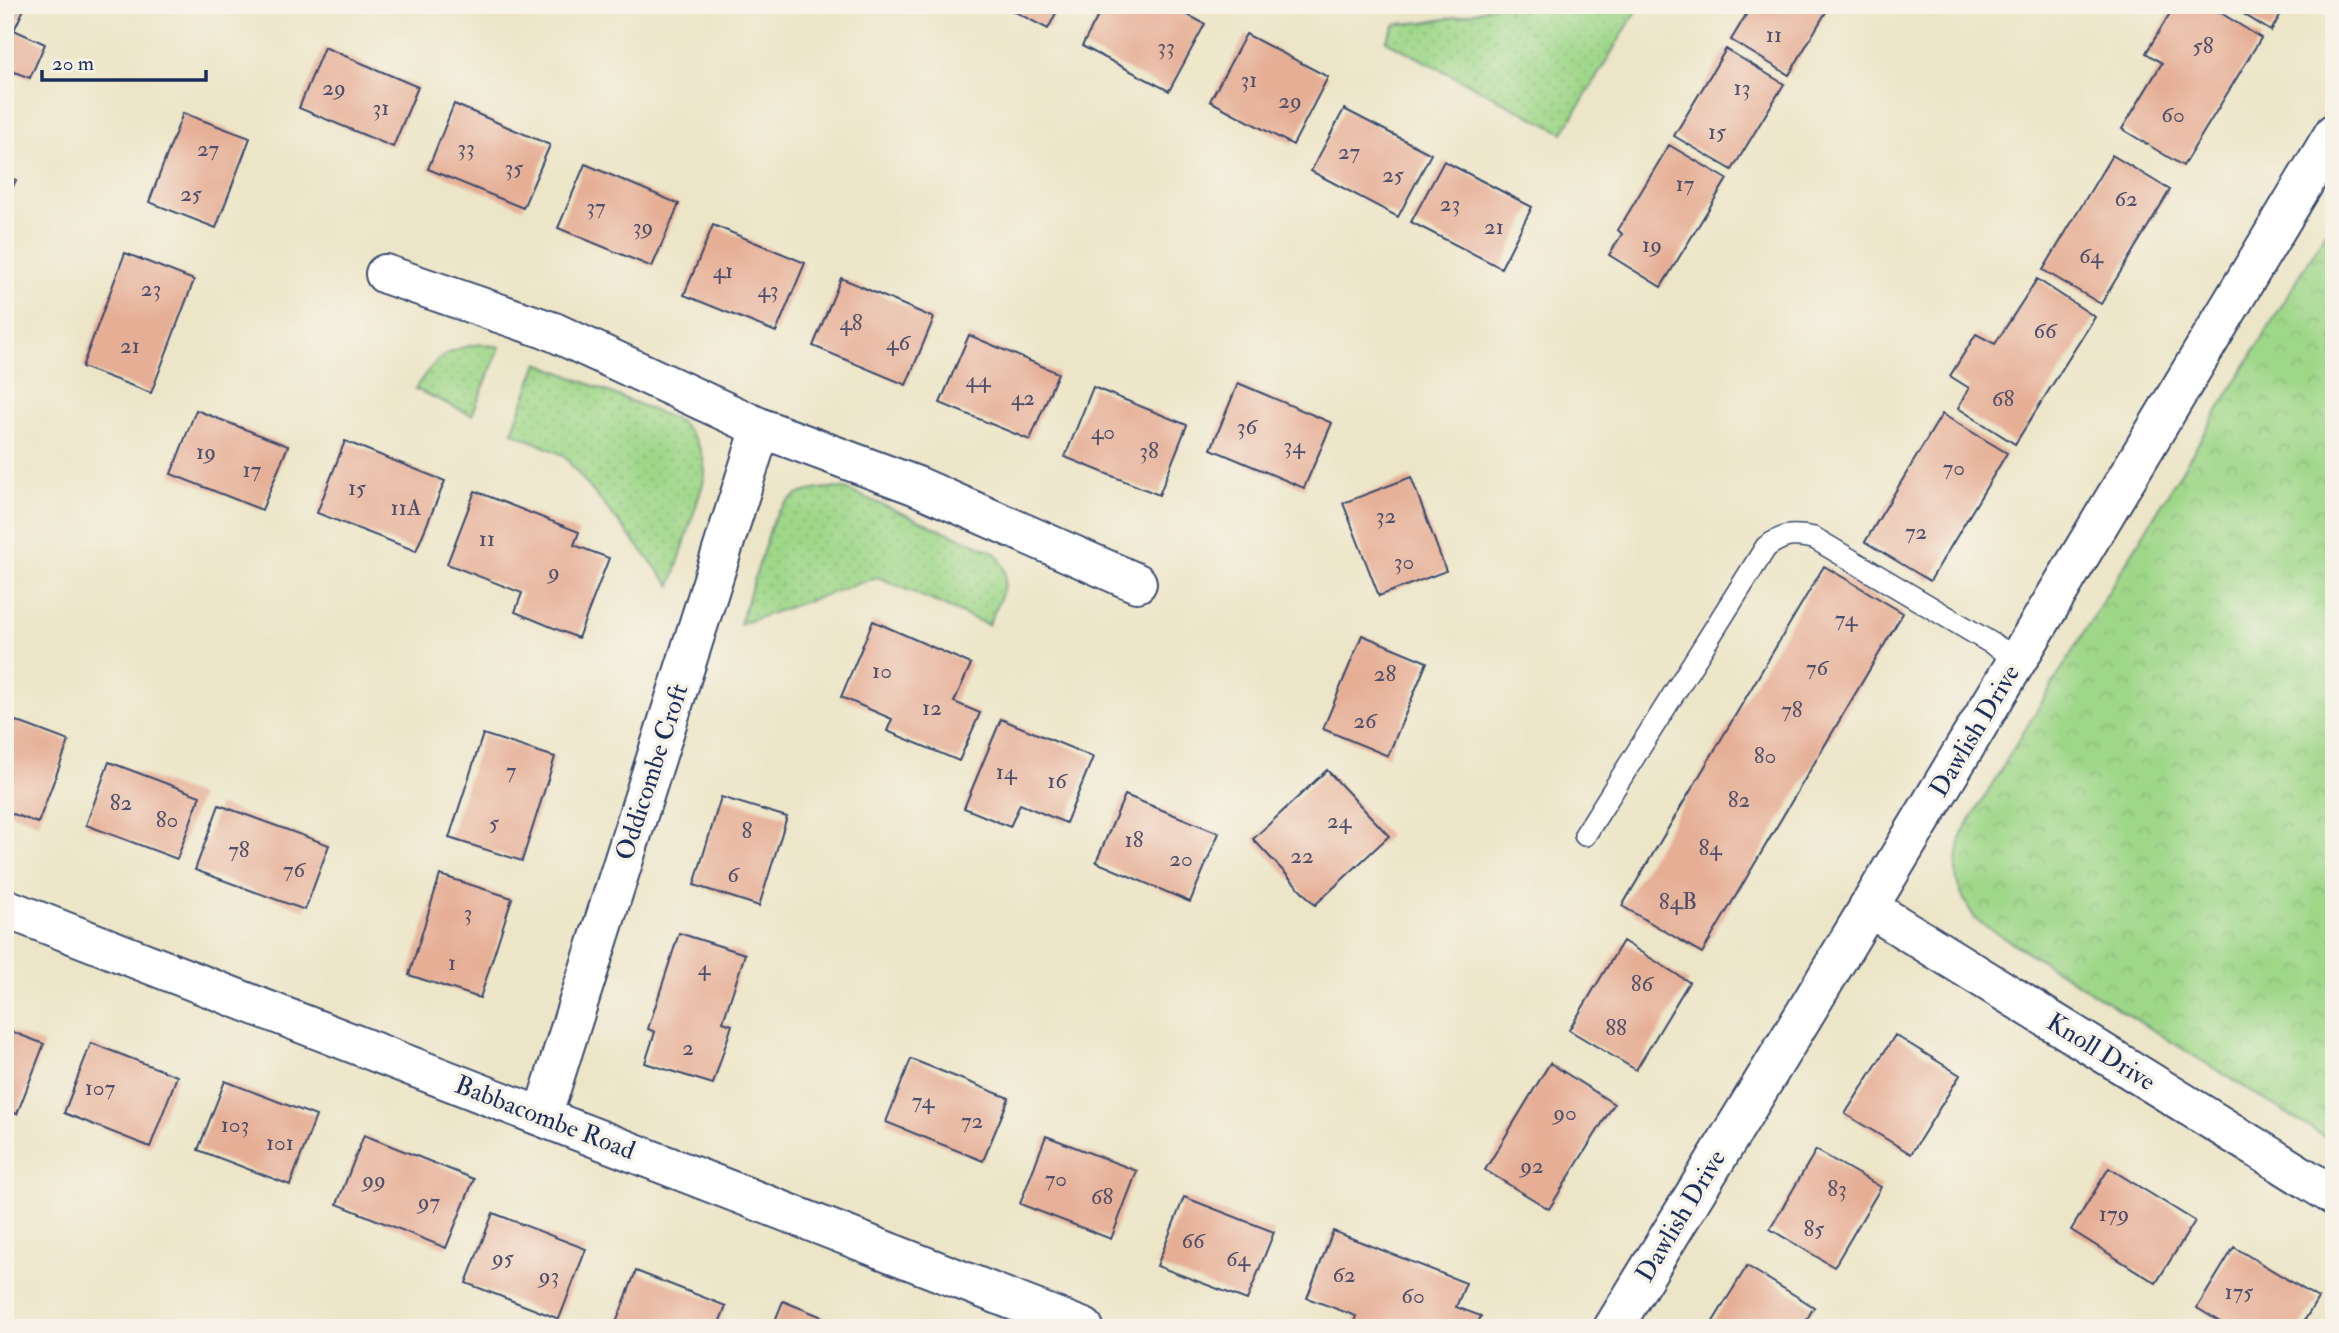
<svg xmlns="http://www.w3.org/2000/svg" width="2339" height="1333" font-family="'IM FELL Double Pica',serif">
<defs>
<pattern id="grass-dots" width="8" height="8" patternUnits="userSpaceOnUse" patternTransform="scale(1.75)"><rect width="8" height="8" fill="#9fd789"/><path d="M2 2h.1M6 6h.1" fill="none" stroke="#88b979" stroke-width="1.8" stroke-linecap="round"/></pattern>
<pattern id="park-crowns" width="20" height="18" patternUnits="userSpaceOnUse" patternTransform="scale(1.75)"><rect width="20" height="18" fill="#9fd789"/><path d="M2 6a3 3 0 1 1 6 0M12 15a3 3 0 1 1 6 0" fill="none" stroke="#88b979"/></pattern>
</defs>
<rect width="100%" height="100%" fill="#f7f3e8"/>
<filter id="ink" filterUnits="userSpaceOnUse"><feTurbulence type="fractalNoise" baseFrequency=".0143" numOctaves="2"/><feDisplacementMap in="SourceGraphic" scale="14" xChannelSelector="R" yChannelSelector="G"/><feConvolveMatrix kernelMatrix="1 2 1 2 8 2 1 2 1" color-interpolation-filters="sRGB"/></filter>
<filter id="wash" filterUnits="userSpaceOnUse"><feTurbulence type="fractalNoise" baseFrequency=".00686" numOctaves="4" result="noise"/><feDisplacementMap in="SourceGraphic" scale="28" xChannelSelector="R" yChannelSelector="G"/><feGaussianBlur stdDeviation="1.57" result="paint"/><feColorMatrix in="noise" values="0 0 0 0 0 0 0 0 0 0 0 0 0 0 0 0 0 1.4 0 .05"/><feComposite in="paint" operator="in"/></filter>
<g filter="url(#wash)">
<rect width="100%" height="100%" fill="#ece5c7"/>
<path fill="url(#grass-dots)" stroke="#5d8374" stroke-width="2" d="M 1496,5 L 1640,5 L 1563,133 L 1386,41 L 1395,24 C 1430,23 1463,18 1496,5 Z
M 482,344 L 500,347 L 472,415 L 415,389 C 433,360 448,347 482,344 Z
M 538,363 L 679,421 C 696,437 705,452 705,477 L 671,586 L 563,455 L 512,432 Z
M 830,488 L 845,489 L 994,552 C 1017,575 999,600 988,625 L 878,577 L 740,624 L 773,520 C 788,495 802,490 830,488 Z"/>
<path fill="url(#park-crowns)" stroke="#5d8374" stroke-width="2" d="M 2334,219 L 2334,1143 L 1976,920 C 1953,882 1952,877 1962,834 Z"/>
<g id="blocks">
<path fill="#e6ae95" d="M 5,5 L 26,5 L 14,30 L 45,44 L 30,78 L 7,69 L 5,73 Z
M 1002,5 L 1060,5 L 1048,29 Z
M 1104,5 L 1169,5 L 1205,24 L 1169,91 L 1082,46 Z
M 1752,5 L 1830,5 L 1789,75 L 1731,40 Z
M 2175,5 L 2208,5 L 2261,38 L 2183,166 L 2122,129 L 2162,63 L 2146,53 Z
M 2229,5 L 2286,5 L 2271,31 Z
M 1246,34 L 1328,77 L 1293,145 L 1210,101 Z
M 324,47 L 418,87 L 393,147 L 299,108 Z
M 1726,49 L 1784,84 L 1732,170 L 1674,136 Z
M 454,104 L 550,145 L 523,208 L 428,169 Z
M 1344,109 L 1431,154 L 1398,217 L 1311,171 Z
M 183,113 L 250,138 L 216,228 L 149,202 Z
M 1669,145 L 1727,179 L 1661,287 L 1609,255 L 1622,234 L 1618,230 Z
M 2112,155 L 2170,190 L 2101,304 L 2043,270 Z
M 1444,161 L 1532,207 L 1501,268 L 1411,222 Z
M 585,164 L 679,204 L 652,267 L 558,228 Z
M 5,176 L 16,180 L 5,203 Z
M 713,225 L 805,263 L 776,332 L 684,295 Z
M 125,253 L 194,280 L 151,393 L 82,367 Z
M 841,278 L 934,318 L 906,385 L 813,346 Z
M 2037,279 L 2095,317 L 2015,444 L 1958,408 L 1969,388 L 1950,376 L 1976,334 L 1995,344 Z
M 969,335 L 1058,373 L 1030,440 L 940,403 Z
M 1238,383 L 1332,423 L 1304,488 L 1211,449 Z
M 1093,387 L 1187,425 L 1159,495 L 1065,457 Z
M 196,410 L 288,446 L 262,510 L 171,474 Z
M 1942,414 L 2007,453 L 1930,581 L 1865,542 Z
M 345,441 L 445,481 L 416,551 L 317,513 Z
M 1411,477 L 1446,571 L 1379,596 L 1343,503 Z
M 475,491 L 579,532 L 574,545 L 609,558 L 578,638 L 515,612 L 522,593 L 447,564 Z
M 1824,566 L 1903,613 L 1702,953 L 1622,906 Z
M 873,621 L 971,664 L 954,702 L 980,713 L 959,761 L 887,731 L 892,719 L 841,697 Z
M 1362,635 L 1427,662 L 1388,756 L 1323,729 Z
M 5,717 L 69,741 L 38,823 L 5,811 Z
M 1001,719 L 1093,757 L 1066,823 L 1020,804 L 1010,827 L 964,808 Z
M 483,734 L 555,757 L 522,861 L 449,838 Z
M 109,762 L 200,796 L 177,859 L 86,825 Z
M 1327,770 L 1389,836 L 1315,905 L 1253,839 Z
M 1125,795 L 1219,833 L 1190,902 L 1096,862 Z
M 721,797 L 787,817 L 759,906 L 694,885 Z
M 219,805 L 329,845 L 305,910 L 195,870 Z
M 440,875 L 512,898 L 480,998 L 409,975 Z
M 679,933 L 745,954 L 723,1022 L 732,1025 L 713,1084 L 645,1063 L 655,1032 L 648,1029 Z
M 1623,941 L 1689,982 L 1636,1070 L 1569,1030 Z
M 5,1029 L 44,1044 L 17,1114 L 5,1110 Z
M 1895,1035 L 1960,1075 L 1911,1154 L 1845,1114 Z
M 91,1043 L 177,1076 L 150,1147 L 64,1113 Z
M 911,1059 L 1009,1098 L 983,1161 L 886,1122 Z
M 1550,1063 L 1614,1104 L 1549,1209 L 1485,1170 Z
M 225,1081 L 316,1116 L 290,1185 L 198,1150 Z
M 364,1135 L 474,1179 L 446,1248 L 337,1204 Z
M 1046,1136 L 1137,1171 L 1111,1239 L 1020,1204 Z
M 1816,1150 L 1881,1187 L 1834,1267 L 1770,1229 Z
M 2109,1168 L 2195,1221 L 2156,1283 L 2071,1230 Z
M 1184,1197 L 1274,1232 L 1247,1300 L 1157,1266 Z
M 493,1213 L 586,1249 L 559,1319 L 466,1283 Z
M 1333,1231 L 1466,1283 L 1456,1307 L 1481,1316 L 1476,1328 L 1352,1328 L 1356,1316 L 1307,1298 Z
M 2234,1247 L 2318,1298 L 2300,1328 L 2230,1328 L 2197,1308 Z
M 1747,1266 L 1814,1307 L 1802,1328 L 1709,1328 Z
M 636,1271 L 726,1306 L 717,1328 L 614,1328 Z
M 783,1301 L 849,1328 L 772,1328 Z"/>
</g>
</g>
<g filter="url(#ink)">
<use href="#blocks" fill-opacity="0" stroke="#3a4a6e" stroke-width="2"/>
<g fill="none" stroke-linecap="round" stroke-linejoin="round">
<g stroke="#3a4a6e" stroke-width="24">
<path id="service" d="M 1585,835 L 1766,547 C 1785,534 1792,534 1814,538 L 2018,659"/>
</g>
<g stroke="#3a4a6e" stroke-width="42">
<path id="minor" d="M 385,274 L 554,332 L 761,428 L 917,486 L 1137,583
M 1868,907 L 2334,1196
M 5,908 L 1084,1328
M 542,1117 L 761,428
M 1613,1328 L 1804,1015 L 2334,133"/>
</g>
<use href="#service" stroke="#fff" stroke-width="21"/>
<use href="#minor" stroke="#fff" stroke-width="38"/>
</g>
</g>
<g text-anchor="middle" dominant-baseline="central" stroke-width="7" stroke-linejoin="round" paint-order="stroke">
<g font-size="23" fill="#4e4f6c">
<text x="1774" y="34">11</text>
<text x="2203" y="45">58</text>
<text x="1166" y="46">33</text>
<text x="1249" y="79">31</text>
<text x="334" y="87">29</text>
<text x="1742" y="87">13</text>
<text x="1290" y="100">29</text>
<text x="381" y="107">31</text>
<text x="2173" y="114">60</text>
<text x="1717" y="131">15</text>
<text x="466" y="147">33</text>
<text x="208" y="148">27</text>
<text x="1349" y="151">27</text>
<text x="514" y="167">35</text>
<text x="1393" y="174">25</text>
<text x="1685" y="183">17</text>
<text x="191" y="193">25</text>
<text x="2126" y="198">62</text>
<text x="1450" y="203">23</text>
<text x="596" y="206">37</text>
<text x="643" y="226">39</text>
<text x="1494" y="226">21</text>
<text x="1652" y="244">19</text>
<text x="2091" y="255">64</text>
<text x="723" y="270">41</text>
<text x="151" y="288">23</text>
<text x="768" y="289">43</text>
<text x="851" y="322">48</text>
<text x="2045" y="330">66</text>
<text x="898" y="342">46</text>
<text x="130" y="345">21</text>
<text x="978" y="379">44</text>
<text x="1023" y="397">42</text>
<text x="2003" y="398">68</text>
<text x="1247" y="426">36</text>
<text x="1103" y="431">40</text>
<text x="1294" y="445">34</text>
<text x="1149" y="450">38</text>
<text x="206" y="451">19</text>
<text x="1954" y="467">70</text>
<text x="252" y="469">17</text>
<text x="357" y="487">15</text>
<text x="406" y="507">11A</text>
<text x="1386" y="515">32</text>
<text x="1916" y="531">72</text>
<text x="487" y="538">11</text>
<text x="1404" y="561">30</text>
<text x="554" y="571">9</text>
<text x="1846" y="618">74</text>
<text x="1817" y="667">76</text>
<text x="882" y="670">10</text>
<text x="1385" y="673">28</text>
<text x="932" y="707">12</text>
<text x="1792" y="709">78</text>
<text x="1365" y="720">26</text>
<text x="1765" y="755">80</text>
<text x="511" y="770">7</text>
<text x="1006" y="771">14</text>
<text x="1057" y="780">16</text>
<text x="1739" y="799">82</text>
<text x="121" y="802">82</text>
<text x="167" y="819">80</text>
<text x="1339" y="820">24</text>
<text x="494" y="822">5</text>
<text x="747" y="830">8</text>
<text x="1134" y="839">18</text>
<text x="1710" y="847">84</text>
<text x="239" y="849">78</text>
<text x="1302" y="855">22</text>
<text x="1181" y="858">20</text>
<text x="294" y="869">76</text>
<text x="733" y="874">6</text>
<text x="1678" y="901">84B</text>
<text x="468" y="912">3</text>
<text x="452" y="962">1</text>
<text x="704" y="967">4</text>
<text x="1642" y="983">86</text>
<text x="1616" y="1027">88</text>
<text x="688" y="1047">2</text>
<text x="100" y="1087">107</text>
<text x="923" y="1100">74</text>
<text x="1565" y="1112">90</text>
<text x="972" y="1120">72</text>
<text x="235" y="1124">103</text>
<text x="280" y="1142">101</text>
<text x="1532" y="1165">92</text>
<text x="1056" y="1178">70</text>
<text x="374" y="1179">99</text>
<text x="1837" y="1188">83</text>
<text x="1102" y="1196">68</text>
<text x="429" y="1201">97</text>
<text x="2114" y="1213">179</text>
<text x="1814" y="1228">85</text>
<text x="1193" y="1240">66</text>
<text x="503" y="1257">95</text>
<text x="1238" y="1258">64</text>
<text x="1344" y="1274">62</text>
<text x="549" y="1275">93</text>
<text x="2239" y="1291">175</text>
<text x="1413" y="1295">60</text>
</g>
<g font-size="26" fill="#1b2f5e" stroke="#f7f3e8">
<text transform="translate(1975 731) rotate(-59)">Dawlish Drive</text>
<text transform="translate(652 772) rotate(-72)">Oddicombe Croft</text>
<text transform="translate(2101 1052) rotate(32)">Knoll Drive</text>
<text transform="translate(545 1118) rotate(21)">Babbacombe Road</text>
<text transform="translate(1681 1216) rotate(-59)">Dawlish Drive</text>
</g>
</g>
<rect width="2339" height="1333" fill="none" stroke="#f7f3e8" stroke-width="28"/>
<path d="M42 70v10h164v-10" fill="none" stroke="#1b2f5e" stroke-width="3.5"/>
<text x="52" y="70" font-size="21" fill="#1b2f5e" stroke="#f7f3e8" stroke-width="5" paint-order="stroke">20 m</text>
</svg>
